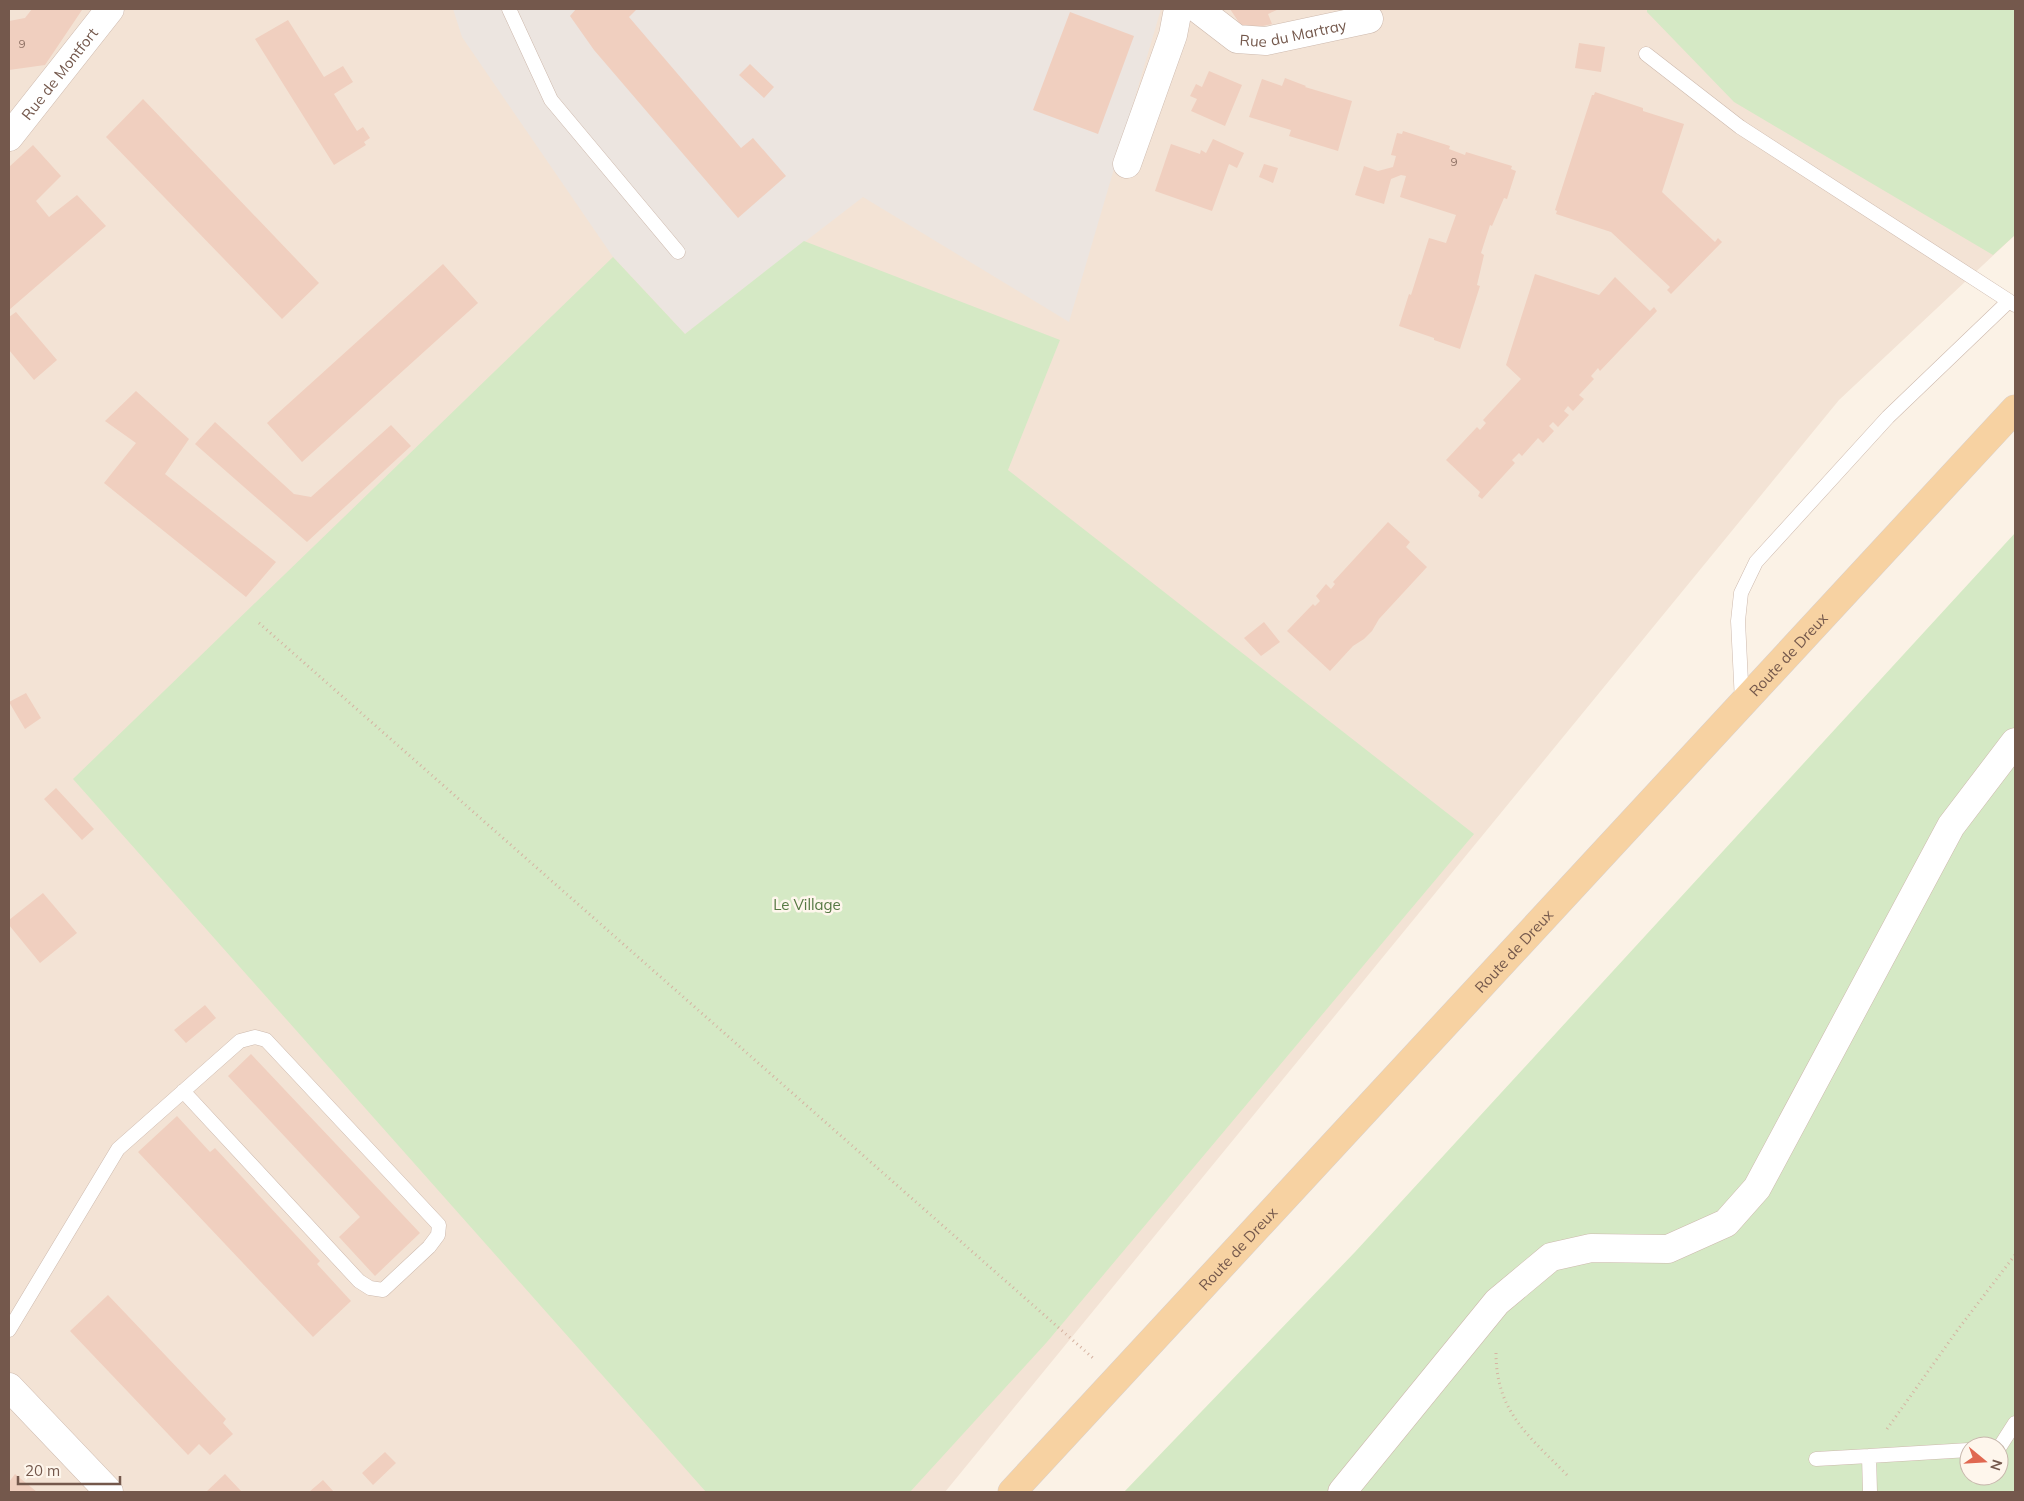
<svg xmlns="http://www.w3.org/2000/svg" width="2024" height="1501" font-family="Mulish,sans-serif">
<rect width="100%" height="100%" fill="#fbf2e6"/>
<path fill="#f3e3d5" d="M 9,9 L 2015,9 L 2015,235 L 1839,400 L 945,1492 L 9,1492 Z"/>
<path fill="#ece5e0" d="M 453,9 L 1161,9 L 1069,322 L 863,197 L 685,334 L 613,257 L 462,37 Z"/>
<path fill="#d5e9c5" fill-rule="evenodd" d="M 1647,9 L 2015,9 L 2015,235 L 1993,255 L 1734,102 L 1647,12 Z
M 804,241 L 1060,340 L 1008,470 L 1474,834 L 1047,1342 L 910,1492 L 706,1492 L 73,779 L 613,257 L 685,334 Z
M 2015,533 L 2015,1492 L 1124,1492 L 1355,1252 ZM 1969,1446 L 1999,1446 L 1999,1476 L 1969,1476 Z"/>
<path fill="#f0cfbf" d="M 32,9 L 79,9 L 82,10 L 45,65 L 9,70 L 9,21 L 25,18 Z
M 576,9 L 637,9 L 629,17 L 741,148 L 753,138 L 786,176 L 738,218 L 594,50 L 570,16 Z
M 1230,9 L 1279,9 L 1268,14 L 1272,24 L 1244,30 Z
M 1070,12 L 1134,36 L 1098,134 L 1033,110 Z
M 288,20 L 324,77 L 343,66 L 353,82 L 334,94 L 357,131 L 363,127 L 370,138 L 364,142 L 366,145 L 334,165 L 255,39 Z
M 1579,43 L 1605,47 L 1601,72 L 1575,68 Z
M 750,64 L 774,87 L 764,98 L 739,75 Z
M 1209,71 L 1242,85 L 1225,126 L 1191,111 L 1197,99 L 1190,96 L 1196,84 L 1202,87 Z
M 1285,78 L 1306,86 L 1305,87 L 1352,101 L 1338,151 L 1289,136 L 1291,130 L 1249,117 L 1262,79 L 1282,86 Z
M 1595,92 L 1643,108 L 1643,111 L 1684,124 L 1662,192 L 1715,242 L 1718,238 L 1722,242 L 1671,294 L 1667,290 L 1670,287 L 1611,232 L 1556,214 L 1557,211 L 1555,210 L 1592,95 L 1594,95 Z
M 143,99 L 319,283 L 282,319 L 106,137 Z
M 1403,131 L 1450,146 L 1449,149 L 1465,155 L 1466,152 L 1512,166 L 1511,169 L 1516,171 L 1507,199 L 1504,198 L 1492,226 L 1490,225 L 1481,253 L 1484,255 L 1477,285 L 1480,286 L 1460,349 L 1434,340 L 1434,338 L 1399,326 L 1409,294 L 1411,295 L 1429,238 L 1446,243 L 1456,215 L 1400,197 L 1406,176 L 1401,175 L 1391,179 L 1384,204 L 1355,195 L 1364,166 L 1378,171 L 1393,167 L 1396,156 L 1391,155 L 1397,133 L 1402,134 Z
M 1213,139 L 1244,153 L 1237,168 L 1229,164 L 1212,211 L 1155,191 L 1171,144 L 1200,154 L 1201,150 L 1206,153 Z
M 33,145 L 61,176 L 36,201 L 49,217 L 77,195 L 106,226 L 9,310 L 9,167 Z
M 1264,164 L 1278,168 L 1273,183 L 1259,177 Z
M 443,264 L 478,303 L 302,462 L 267,423 Z
M 1535,274 L 1599,295 L 1615,277 L 1650,311 L 1654,307 L 1657,311 L 1600,371 L 1598,368 L 1591,376 L 1594,379 L 1579,395 L 1584,399 L 1573,411 L 1568,406 L 1564,411 L 1569,415 L 1558,427 L 1553,422 L 1549,426 L 1554,431 L 1543,443 L 1538,438 L 1522,456 L 1519,453 L 1512,460 L 1515,463 L 1482,499 L 1478,496 L 1480,492 L 1446,460 L 1477,427 L 1480,430 L 1486,423 L 1483,420 L 1521,379 L 1506,365 Z
M 16,312 L 57,360 L 34,380 L 9,350 L 9,317 Z
M 136,391 L 189,439 L 165,474 L 276,562 L 246,597 L 104,483 L 136,443 L 105,421 Z
M 215,422 L 294,494 L 311,497 L 391,425 L 411,446 L 307,542 L 195,444 Z
M 1388,522 L 1410,542 L 1406,547 L 1427,567 L 1379,619 L 1372,631 L 1364,639 L 1353,646 L 1330,671 L 1287,631 L 1313,604 L 1315,606 L 1320,601 L 1316,596 L 1326,584 L 1331,589 L 1335,584 L 1333,582 Z
M 1264,622 L 1280,642 L 1261,656 L 1244,638 Z
M 26,693 L 41,718 L 25,729 L 9,702 Z
M 56,788 L 94,829 L 82,840 L 44,799 Z
M 43,893 L 77,933 L 40,963 L 9,925 L 9,920 Z
M 205,1005 L 216,1018 L 186,1043 L 174,1030 Z
M 251,1054 L 420,1233 L 375,1276 L 339,1237 L 360,1217 L 228,1076 Z
M 177,1116 L 210,1152 L 215,1148 L 320,1261 L 317,1264 L 351,1301 L 313,1337 L 138,1152 Z
M 108,1295 L 226,1419 L 223,1423 L 233,1434 L 210,1455 L 199,1444 L 188,1455 L 70,1331 Z
M 385,1452 L 396,1463 L 373,1485 L 362,1473 Z
M 15,1474 L 37,1492 L 9,1492 L 9,1482 Z
M 225,1474 L 242,1492 L 206,1492 Z
M 323,1480 L 334,1492 L 309,1492 Z"/>
<g fill="none" stroke-linecap="round" stroke-linejoin="round">
<g stroke="#cdb9ad" stroke-width="15">
<path id="lane" d="M 509,9 L 551,100 L 678,252
M 1646,54 L 1740,127 L 2009,301
M 1742,702 L 1738,621 L 1741,593 L 1756,562 L 1888,417 L 2009,301 L 2015,305
M 9,1330 L 118,1149 L 240,1041 L 255,1037 L 266,1040 L 439,1225 L 438,1235 L 429,1247 L 383,1290 L 370,1288 L 359,1281 L 183,1091
M 1999,1448 L 2015,1423
M 1869,1456 L 1969,1450
M 1816,1459 L 1869,1456 L 1870,1492"/>
</g>
<g stroke="#cdb9ad" stroke-width="29">
<g id="street">
<path id="s1" d="M 1198,9 L 1237,39 L 1266,41 L 1369,19"/>
<path id="s2" d="M 9,137 L 110,9"/>
<path d="M 1127,164 L 1173,35 L 1178,9"/>
<path d="M 9,1387 L 109,1492"/>
<path d="M 1342,1492 L 1497,1302 L 1551,1257 L 1591,1248 L 1668,1249 L 1726,1223 L 1757,1188 L 1951,826 L 2015,742"/>
</g>
</g>
<g stroke="#d8d0cd" stroke-width="29">
<g id="primary">
<path id="s3" d="M 1012,1492 L 2015,409"/>
</g>
</g>
<path stroke="#d5b3a2" stroke-width="3" stroke-dasharray="1 4" stroke-linecap="butt" d="M 259,623 L 1093,1358
M 1496,1353 C 1496,1412 1529,1436 1567,1475
M 1887,1429 L 1959,1328 L 2015,1255"/>
<use href="#lane" stroke="#fff" stroke-width="14"/>
<use href="#street" stroke="#fff" stroke-width="28"/>
<use href="#primary" stroke="#f7d2a2" stroke-width="28"/>
</g>
<g text-anchor="middle" dominant-baseline="central" stroke-width="5" stroke-linejoin="round" paint-order="stroke">
<g font-size="12" fill="#937669">
<text x="22" y="43">9</text>
<text x="1454" y="161">9</text>
</g>
<g font-size="15" fill="#74584c" stroke="#fef6ec">
<text stroke="none"><textPath href="#s1" startOffset="106">Rue du Martray</textPath></text>
<text stroke="none"><textPath href="#s2" startOffset="81">Rue de Montfort</textPath></text>
<text stroke="none"><textPath href="#s3" startOffset="1142">Route de Dreux</textPath></text>
<text stroke="none"><textPath href="#s3" startOffset="738">Route de Dreux</textPath></text>
<text stroke="none"><textPath href="#s3" startOffset="332">Route de Dreux</textPath></text>
</g>
<g font-size="15" fill="#577944" stroke="#fef6ec">
<text x="807" y="904">Le Village</text>
</g>
</g>
<rect width="2024" height="1501" fill="none" stroke="#74584c" stroke-width="20"/>
<g transform="translate(1984 1461) rotate(108)"><circle r="24" fill="#fef6ec" stroke="#c7b7ac"/>
<path d="M0-4L9 19L0 12L-9 19Z" fill="#e06851"/>
<text y="-8" font-size="14" font-weight="bold" text-anchor="middle" fill="#74584c">N</text>
</g>
<path d="M18 1476v8h102v-8" fill="none" stroke="#74584c" stroke-width="2.5"/>
<text x="25" y="1476" font-size="15" fill="#74584c" stroke="#fef6ec" stroke-width="4" paint-order="stroke">20 m</text>
</svg>
